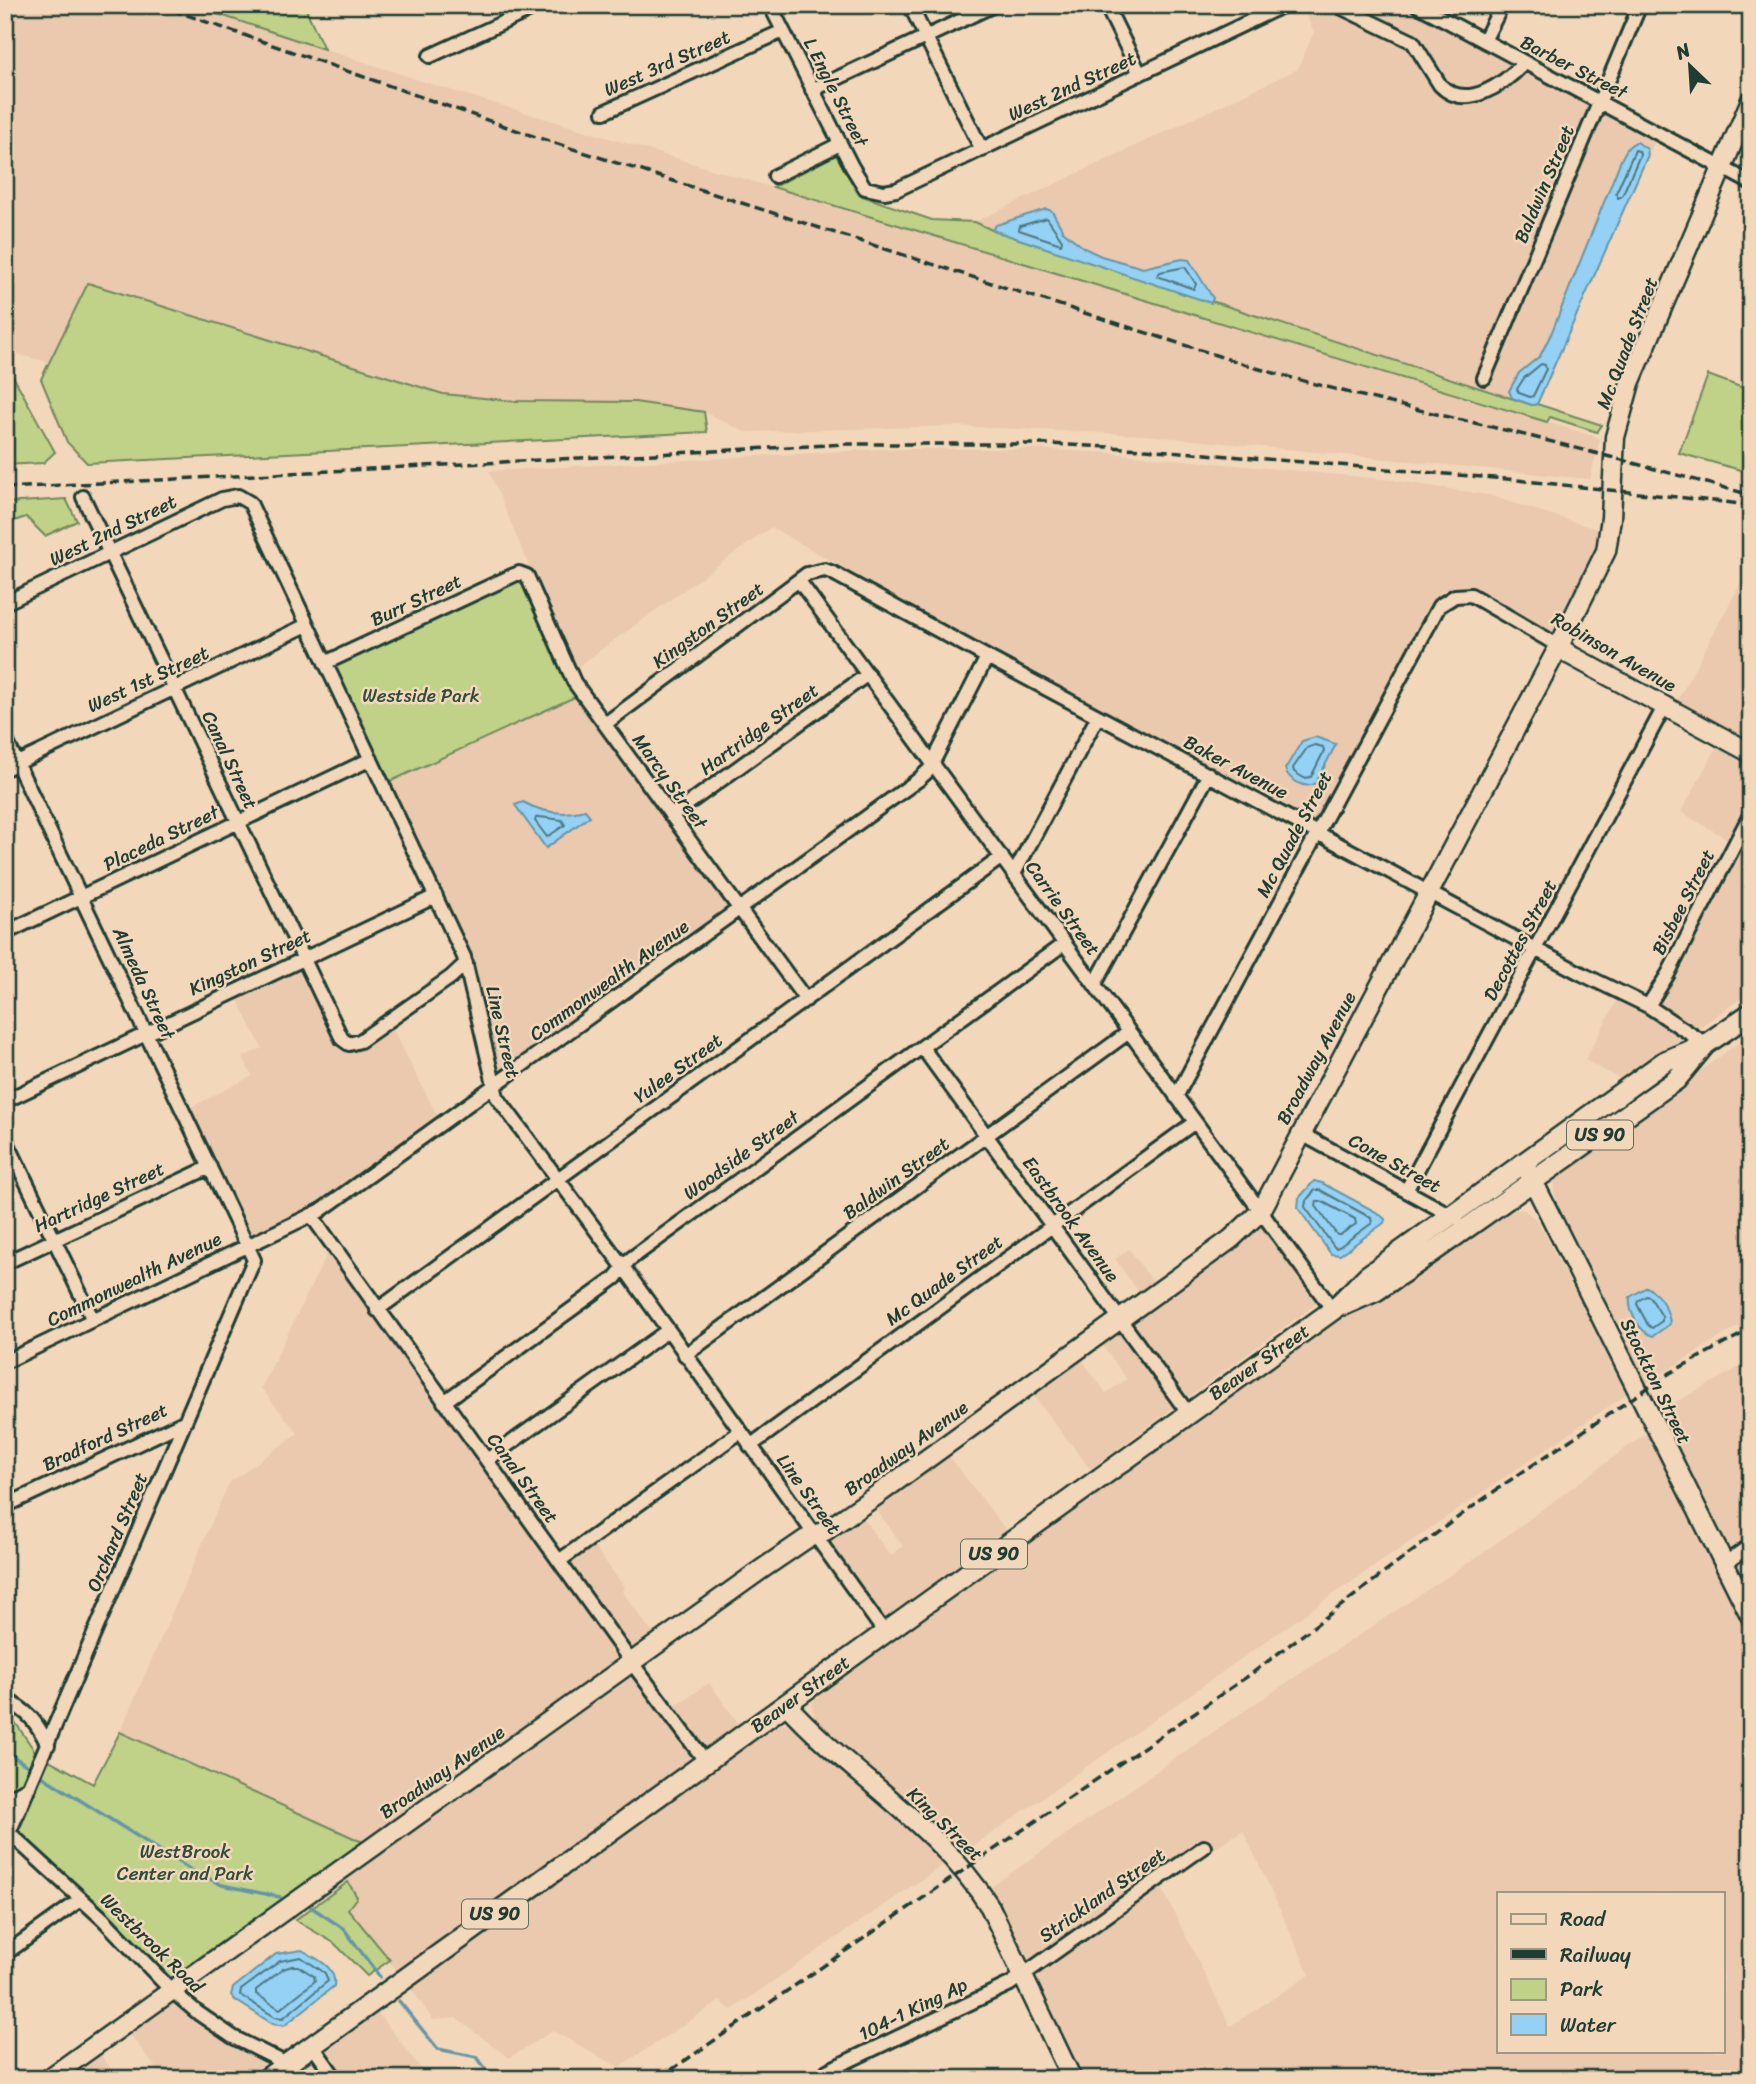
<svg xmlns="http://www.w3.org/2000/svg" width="1756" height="2084" font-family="Sriracha,sans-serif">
<rect width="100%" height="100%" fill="#f3d7ba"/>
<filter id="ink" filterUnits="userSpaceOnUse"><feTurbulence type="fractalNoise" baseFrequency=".0143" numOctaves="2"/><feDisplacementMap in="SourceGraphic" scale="14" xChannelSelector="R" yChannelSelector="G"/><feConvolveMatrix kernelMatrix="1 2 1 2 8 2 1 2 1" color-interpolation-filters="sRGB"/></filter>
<g filter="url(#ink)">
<path fill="#eac9ae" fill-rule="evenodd" d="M 5,5 L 190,5 L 437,86 L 1600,438 L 1590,479 L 1144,435 L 955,426 L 745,432 L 704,412 L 514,401 L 443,394 L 88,283 L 48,362 L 5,351 Z
M 1301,5 L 1405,5 L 1656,139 L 1648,155 L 1647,149 L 1621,160 L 1551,334 L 1540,356 L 1519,373 L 1509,391 L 1512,398 L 1211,303 L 1213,298 L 1182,259 L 1143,268 L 1101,256 L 1084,248 L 1063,231 L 1052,211 L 1046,210 L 996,225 L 992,230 L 975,222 L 1298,69 L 1314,32 Z
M 885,449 L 1031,449 L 1110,453 L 1392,480 L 1488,495 L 1603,531 L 1602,545 L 1556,634 L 1466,586 L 1441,591 L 1316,824 L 1101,712 L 771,527 L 573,670 L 489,471 Z
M 1751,564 L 1751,747 L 1674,707 Z
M 577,696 L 731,907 L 499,1074 L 466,943 L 389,782 Z
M 1719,743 L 1751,760 L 1751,991 L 1624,1081 L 1585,1060 L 1618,999 L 1638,1009 L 1731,841 L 1681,812 Z
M 301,965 L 351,1049 L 359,1048 L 391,1026 L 439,1119 L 319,1204 L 250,1237 L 188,1109 L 252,1076 L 243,1057 L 262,1048 L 236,996 Z
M 1751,1034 L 1751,1318 L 1645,1384 L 1557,1202 L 1554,1191 L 1556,1176 Z
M 1266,1210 L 1331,1293 L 1090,1469 L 1030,1391 L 1079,1356 L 1106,1393 L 1127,1379 L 1099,1341 Z
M 1514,1210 L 1524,1210 L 1538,1221 L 1627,1394 L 1325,1600 L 962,1854 L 838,1745 L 815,1720 L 812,1706 L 817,1695 L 1317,1335 Z
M 1129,1249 L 1155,1285 L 1141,1295 L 1115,1259 Z
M 328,1252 L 560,1570 L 593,1545 L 625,1588 L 622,1591 L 656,1638 L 367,1844 L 120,1732 L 229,1483 L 298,1433 L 261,1388 Z
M 1751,1361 L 1751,1590 L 1660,1411 Z
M 1648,1432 L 1751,1636 L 1751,2079 L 1077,2079 L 988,1889 L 1226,1723 L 1480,1555 ZM 1243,1830 L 1310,1975 L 1230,2026 L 1160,1884 ZM 1499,1893 L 1723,1893 L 1723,2051 L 1499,2051 Z
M 946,1452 L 1006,1530 L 883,1619 L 825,1539 L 860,1515 L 891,1556 L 903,1546 L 873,1505 Z
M 641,1663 L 674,1707 L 709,1683 L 739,1724 L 397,1971 L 348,1909 L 357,1897 L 343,1876 Z
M 780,1723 L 791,1724 L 801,1730 L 940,1853 L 947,1862 L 731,2010 L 720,2001 L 619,2067 L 553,2031 L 509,2058 L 456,2018 L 433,2020 L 410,1987 L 773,1726 Z
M 182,1992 L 203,2010 L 239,2033 L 284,2051 L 245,2079 L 165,2079 L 128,2032 Z
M 377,2012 L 422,2070 L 474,2079 L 284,2079 Z
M 99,2053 L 119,2079 L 62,2079 Z"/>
<path fill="#bfd288" stroke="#6f885e" stroke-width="2" d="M 190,5 L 304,5 L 324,49 Z
M 836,155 L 859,195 L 932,220 L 975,222 L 992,230 L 1532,405 L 1537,404 L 1602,425 L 1597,432 L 1550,417 L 1547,422 L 773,187 Z
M 88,283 L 443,394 L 514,401 L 635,402 L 704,412 L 707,432 L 87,463 L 67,442 L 41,379 Z
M 5,371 L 13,376 L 55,452 L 43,463 L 5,465 Z
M 1708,375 L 1751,391 L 1751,473 L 1679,453 Z
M 66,499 L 77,521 L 45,536 L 26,517 L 5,524 L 5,503 Z
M 532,572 L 573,670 L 564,676 L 577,696 L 389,782 L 333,664 Z
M 5,1716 L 17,1725 L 36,1753 L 93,1784 L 120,1732 L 367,1844 L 173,1981 L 109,1913 L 5,1825 Z
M 348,1882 L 357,1897 L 348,1909 L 390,1960 L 367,1976 L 334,1943 L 295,1920 Z"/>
<path fill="#94d1f4" stroke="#6596a7" stroke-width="2" d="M 1637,142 L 1647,149 L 1648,155 L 1537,404 L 1532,405 L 1512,398 L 1509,391 L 1519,373 L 1540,356 L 1551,334 L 1621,160 C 1625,152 1628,144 1637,142 Z
M 1046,209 L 1052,211 L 1063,231 L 1084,248 L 1101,256 L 1143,268 L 1182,259 L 1189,260 L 1213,298 L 1211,303 L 992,230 L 996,225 Z
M 1315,737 L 1336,744 L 1316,783 C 1304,790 1289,780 1285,769 L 1302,741 Z
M 523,802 C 543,813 563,816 585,810 L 590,816 L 546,848 L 515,805 Z
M 1314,1181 L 1322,1183 L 1378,1213 L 1385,1219 L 1384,1223 L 1340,1255 L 1331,1254 L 1298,1208 L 1299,1198 Z
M 1647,1287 C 1660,1295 1669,1310 1670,1324 L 1653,1336 C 1639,1332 1628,1311 1630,1297 Z
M 302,1950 C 316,1959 337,1966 334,1986 L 284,2026 L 273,2024 L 235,2000 L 231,1995 L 233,1988 L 276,1954 Z"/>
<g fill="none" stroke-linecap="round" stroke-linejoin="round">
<path stroke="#4e7881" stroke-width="2" d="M 1635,150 L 1639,151 L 1640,155 L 1622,196 L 1618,198 L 1616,193 Z
M 1047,218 L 1062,240 L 1061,244 L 1019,230 L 1020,226 Z
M 1185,267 L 1196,284 L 1194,289 L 1157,276 L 1160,272 Z
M 1541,364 L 1545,365 L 1546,369 L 1533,396 L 1530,397 L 1519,393 L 1517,389 L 1524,378 Z
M 1315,745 L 1323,747 L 1324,751 L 1311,777 L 1304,778 L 1294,772 L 1293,768 L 1307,748 Z
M 540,817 L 562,820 L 565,825 L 547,837 L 535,821 L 536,818 Z
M 1315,1190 L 1320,1190 L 1371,1218 L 1372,1223 L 1339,1247 L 1335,1248 L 1305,1207 L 1306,1201 Z
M 1317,1201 L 1321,1201 L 1355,1219 L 1356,1224 L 1340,1235 L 1337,1235 L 1316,1206 Z
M 1646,1296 L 1650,1297 L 1662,1316 L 1662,1321 L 1652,1328 L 1648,1325 L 1637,1304 L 1638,1301 Z
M 301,1957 L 325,1973 L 328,1981 L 283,2018 L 275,2017 L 240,1995 L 241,1990 L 280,1961 Z
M 292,1966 L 298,1966 L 314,1976 L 315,1981 L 280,2009 L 256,1994 L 256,1990 L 283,1969 Z"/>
<path stroke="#6596a7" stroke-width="3.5" d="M 5,1751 L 29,1767
M 40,1775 L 191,1870 L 222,1885 L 280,1897
M 311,1907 L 344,1929 L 380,1977
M 399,2001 L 438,2049 L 477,2057 L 493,2079"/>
<g stroke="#1f3d34" stroke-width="18">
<path id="street" d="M 770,5 L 852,167 L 865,188 L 884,192 L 896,190 L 1284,5
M 910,5 L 982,150
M 1106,5 L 1140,74
M 1336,5 L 1413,42 L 1440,85 C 1466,112 1504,84 1524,63
M 1417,5 L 1751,183
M 1484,41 L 1502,5
M 430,56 L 541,5
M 812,90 L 994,5
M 604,112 L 783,31
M 775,176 L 840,144
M 1484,378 L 1640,5
M 83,497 L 342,1039 L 349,1044 L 360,1041 L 451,977 L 466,963
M 799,581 L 1333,1310
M 5,603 L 222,499 L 238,496 L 250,503 L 464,957 L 497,1097 L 624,1268 L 885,1633
M 325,663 L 514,575 L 519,573 L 527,576 L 574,682 L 806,1000
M 605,724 L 807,574 L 825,570 L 833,573 L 987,657 L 1582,974 L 1648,1006 L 1706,1044
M 5,738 L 254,1260 L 9,1833
M 5,769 L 307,625
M 671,816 L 868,674
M 1014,874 L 1098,716
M 5,933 L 371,759
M 1095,984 L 1209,774
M 1648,1006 L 1668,974 L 1751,813
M 922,1047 L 1188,1413
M 1176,1097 L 1439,606 L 1455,596 L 1471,595 L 1559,646
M 5,1101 L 436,896
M 1300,1133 L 1456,1218
M 5,1138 L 93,1320
M 1406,1191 L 1664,707
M 311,1215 L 632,1663 L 706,1762
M 5,1263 L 210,1167
M 377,1310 L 1002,857
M 685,1355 L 1129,1032
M 5,1362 L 320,1211 L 918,780 L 929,770 L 987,657
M 444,1402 L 615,1278 L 629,1260 L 1065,943
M 750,1446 L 1195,1122
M 487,1460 L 667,1331
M 5,1506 L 184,1422
M 559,1561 L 740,1432
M 1724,1564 L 1751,1545
M 5,1699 C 29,1712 36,1721 48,1745
M 5,1801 L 29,1787
M 5,1829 L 103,1919 L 171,1990 L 198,2013 L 233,2037 L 287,2064
M 5,1954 L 80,1900
M 312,2045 L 336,2079
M 822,2079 L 827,2071 L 1010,1984 L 1204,1847"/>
</g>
<g stroke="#1f3d34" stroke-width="23">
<path id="secondary" d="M 1559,646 L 1570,655 L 1751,753
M 1524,1163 L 1751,1617
M 786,1704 C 850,1775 939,1825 990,1907 L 1072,2079
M 48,2079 L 762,1569 L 806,1539 L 825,1531 L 877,1495 L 1231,1239 L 1261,1211 L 1559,646 L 1606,551 L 1611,518 L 1615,437 L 1630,383 L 1751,100"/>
</g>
<g stroke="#1f3d34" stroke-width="24">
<path id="primary" d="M 1344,1305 L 1376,1291 L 1410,1268 L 1642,1104 L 1676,1080 L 1704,1046
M 266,2079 L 1333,1310 L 1367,1276 L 1665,1061 L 1706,1044 L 1751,1013"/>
</g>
<use href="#street" stroke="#f3d7ba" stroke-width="12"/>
<use href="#secondary" stroke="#f3d7ba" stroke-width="18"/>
<use href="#primary" stroke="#f3d7ba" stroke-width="19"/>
<path stroke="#1f3d34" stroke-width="3.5" stroke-dasharray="10 5" stroke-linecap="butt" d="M 158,5 L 533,136 L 1256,368 C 1324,387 1393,404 1462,420 C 1558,442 1655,469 1751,495
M 5,488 L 846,444 L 1050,444 L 1145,449 L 1507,479 L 1751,505
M 658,2079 L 1251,1674 L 1450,1523 L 1506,1483 L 1670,1373 L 1751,1329"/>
</g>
</g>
<g text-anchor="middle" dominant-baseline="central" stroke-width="5" stroke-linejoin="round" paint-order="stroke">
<g fill="#f3d7ba" stroke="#5f6b5c" stroke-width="2">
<rect x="1567" y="1120.5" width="66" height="29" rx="5"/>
<rect x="961" y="1539.5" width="66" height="29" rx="5"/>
<rect x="462" y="1899.5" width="66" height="29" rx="5"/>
</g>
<g font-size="18" font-weight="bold" fill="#1f3d34">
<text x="1600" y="1135">US 90</text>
<text x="994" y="1554">US 90</text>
<text x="495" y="1914">US 90</text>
</g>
<g font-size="19" fill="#1f3d34" stroke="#f3d7ba">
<text transform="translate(667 63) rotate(-24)">West 3rd Street</text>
<text transform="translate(1574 67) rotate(27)">Barber Street</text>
<text transform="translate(1072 86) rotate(-25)">West 2nd Street</text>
<text transform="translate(836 92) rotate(63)">L Engle Street</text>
<text transform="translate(1544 184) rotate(-67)">Baldwin Street</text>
<text transform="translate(1627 343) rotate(-69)">Mc Quade Street</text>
<text transform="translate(113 530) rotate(-26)">West 2nd Street</text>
<text transform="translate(416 600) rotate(-25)">Burr Street</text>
<text transform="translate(708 625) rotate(-36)">Kingston Street</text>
<text transform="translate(1614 652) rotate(30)">Robinson Avenue</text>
<text transform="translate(148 679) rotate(-25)">West 1st Street</text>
<text transform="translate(759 729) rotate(-36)">Hartridge Street</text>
<text transform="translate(230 760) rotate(65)">Canal Street</text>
<text transform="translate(1236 767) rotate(28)">Baker Avenue</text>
<text transform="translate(670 781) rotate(54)">Marcy Street</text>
<text transform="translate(1294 834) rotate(-62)">Mc Quade Street</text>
<text transform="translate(161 838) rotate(-26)">Placeda Street</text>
<text transform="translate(1683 902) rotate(-63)">Bisbee Street</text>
<text transform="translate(1063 908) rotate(54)">Carrie Street</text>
<text transform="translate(1520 940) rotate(-62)">Decottes Street</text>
<text transform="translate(250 962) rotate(-25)">Kingston Street</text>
<text transform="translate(609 980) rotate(-36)">Commonwealth Avenue</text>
<text transform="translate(144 983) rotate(65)">Almeda Street</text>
<text transform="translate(503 1032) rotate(77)">Line Street</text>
<text transform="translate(1316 1058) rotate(-62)">Broadway Avenue</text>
<text transform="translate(678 1068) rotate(-36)">Yulee Street</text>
<text transform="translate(741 1155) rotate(-36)">Woodside Street</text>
<text transform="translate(1395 1163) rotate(29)">Cone Street</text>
<text transform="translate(896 1178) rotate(-36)">Baldwin Street</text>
<text transform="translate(99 1197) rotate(-25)">Hartridge Street</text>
<text transform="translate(1071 1219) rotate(54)">Eastbrook Avenue</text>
<text transform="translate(134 1279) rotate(-26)">Commonwealth Avenue</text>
<text transform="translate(944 1280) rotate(-36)">Mc Quade Street</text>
<text transform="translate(1259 1362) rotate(-35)">Beaver Street</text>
<text transform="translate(1656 1381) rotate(64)">Stockton Street</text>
<text transform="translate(105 1437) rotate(-25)">Bradford Street</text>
<text transform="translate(906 1448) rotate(-36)">Broadway Avenue</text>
<text transform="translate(523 1478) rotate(54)">Canal Street</text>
<text transform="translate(809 1494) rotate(54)">Line Street</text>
<text transform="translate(117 1532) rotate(-67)">Orchard Street</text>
<text transform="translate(800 1694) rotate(-36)">Beaver Street</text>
<text transform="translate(442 1772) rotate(-35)">Broadway Avenue</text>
<text transform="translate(945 1824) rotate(44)">King Street</text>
<text transform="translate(1102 1895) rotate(-35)">Strickland Street</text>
<text transform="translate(152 1943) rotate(44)">Westbrook Road</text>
<text transform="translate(913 2009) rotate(-26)">104-1 King Ap</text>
</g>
<g font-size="19" fill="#2f4c3c" stroke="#f3d7ba">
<text x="421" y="695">Westside Park</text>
<text x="185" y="1851">WestBrook<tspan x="185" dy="22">Center and Park</tspan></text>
</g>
</g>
<rect width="1756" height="2084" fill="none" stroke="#f3d7ba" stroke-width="28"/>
<rect x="14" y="14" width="1728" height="2056" fill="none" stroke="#1f3d34" stroke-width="2.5" filter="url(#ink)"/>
<rect x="1497" y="1892" width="228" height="161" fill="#f3d7ba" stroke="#9e9984" stroke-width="2"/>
<rect x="1511" y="1914" width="35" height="10" fill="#f3d7ba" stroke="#9e9984" stroke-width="2"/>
<text x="1560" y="1926" font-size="21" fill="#1f3d34">Road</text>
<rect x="1511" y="1949" width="35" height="10" fill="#1f3d34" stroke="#9e9984" stroke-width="2"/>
<text x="1560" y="1962" font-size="21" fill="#1f3d34">Railway</text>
<rect x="1511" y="1979" width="35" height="21" fill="#bfd288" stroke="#9e9984" stroke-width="2"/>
<text x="1560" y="1996" font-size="21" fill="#1f3d34">Park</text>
<rect x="1511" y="2014" width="35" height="21" fill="#94d1f4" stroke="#9e9984" stroke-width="2"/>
<text x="1560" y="2032" font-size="21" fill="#1f3d34">Water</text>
<g transform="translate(1690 66) rotate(335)" stroke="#f3d7ba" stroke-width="5" paint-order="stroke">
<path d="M0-5L12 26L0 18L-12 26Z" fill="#1f3d34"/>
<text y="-10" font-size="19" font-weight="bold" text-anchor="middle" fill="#1f3d34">N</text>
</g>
</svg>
